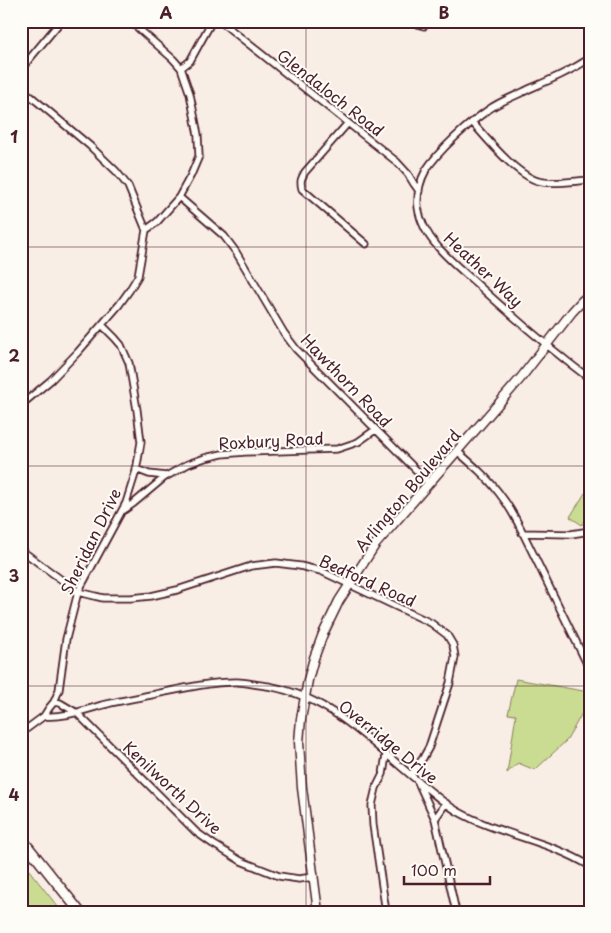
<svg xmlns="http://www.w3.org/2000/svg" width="611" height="933" font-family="'Playpen Sans',sans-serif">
<rect width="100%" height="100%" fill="#f9eee5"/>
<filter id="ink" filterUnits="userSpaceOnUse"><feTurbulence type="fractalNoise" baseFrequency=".02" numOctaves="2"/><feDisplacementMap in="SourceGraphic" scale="10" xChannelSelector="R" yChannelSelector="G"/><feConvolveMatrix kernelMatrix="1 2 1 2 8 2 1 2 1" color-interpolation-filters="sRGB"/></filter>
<g filter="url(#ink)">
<path fill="#c9dc91" stroke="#8a7e5e" d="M 585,493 L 590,495 L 590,512 L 582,525 L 570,517 Z
M 516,679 L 589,692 L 590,691 L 590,699 L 567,740 L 535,770 L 518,763 L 507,773 L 516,715 L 508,714 Z
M 21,860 L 62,912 L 21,912 Z"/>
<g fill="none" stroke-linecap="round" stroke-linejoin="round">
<path stroke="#778da5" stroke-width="2" d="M 21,911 L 22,912"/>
<g stroke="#4a1f2b" stroke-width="9">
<path id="street" d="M 220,21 L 397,162 L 408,174 L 414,184 L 419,191
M 413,21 L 417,24 L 424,26 L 429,21
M 590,58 C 571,71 550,80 529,89 C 516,96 500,101 488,110 C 468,124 439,150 426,170 C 420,181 417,195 418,207 C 420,221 428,236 438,247 C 449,260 464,272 477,284 C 513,317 550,349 590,379
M 181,68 L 190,61 L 212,21
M 21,69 L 61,21
M 21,88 L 90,146 L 116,171 L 128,186 L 146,230
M 472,122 C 487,139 520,180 543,182 C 558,184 574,181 590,180
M 348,123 L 305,172 C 301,179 300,181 302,189 L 366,244
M 179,197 L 224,236 L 236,252 L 284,333 L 296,349 L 429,483
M 21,405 L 51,380 L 78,352 L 119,305 L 129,291 L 138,276 L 146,230 L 157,222 L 179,197 L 191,175 L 199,156 L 198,135 L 190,94 L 181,68 L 173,59 L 130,21
M 457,451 C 472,464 487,477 499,493 C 507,503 514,515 520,527 L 590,670
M 136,469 L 149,474 L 166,476
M 124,510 L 134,503 L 165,477 L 188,464 L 205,458 L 222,454 L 245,452 L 337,449 L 358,442 L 375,430
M 522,533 L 571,534 L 590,531
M 21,550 L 78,592 L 103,598 L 131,598 L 151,596 L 177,590 L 251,566 L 276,563 L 300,566 L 321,571 L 431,623 L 447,635 L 453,645 L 455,657 L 450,683 L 429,747 L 423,758 L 411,775
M 54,702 L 60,703 L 77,713 L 196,832 L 213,844 L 241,861 L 279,876 L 299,879 L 313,877
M 44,716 C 66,718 86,709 107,704 C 122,700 137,698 151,695 C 180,689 208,682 237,682 C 245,682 252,684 260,685 C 330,693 372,745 424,786 C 435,795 445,804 457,811 C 499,835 548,840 590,866
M 21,733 L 44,716 L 49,708 L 54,702 L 59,690 L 66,639 L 78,592 L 126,503 L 136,471 L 141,442 L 137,410 L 129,363 L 121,345 L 115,338 L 102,325
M 418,782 L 435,819 L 456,912
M 435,819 L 446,803
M 386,912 L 373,825 L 372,805 L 376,788 L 383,774 L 386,755"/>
</g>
<g stroke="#4a1f2b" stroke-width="11">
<path id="secondary" d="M 318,912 L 302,788 L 299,742 L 301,719 L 308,680 L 314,658 L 323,634 L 339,601 L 375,545 L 520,379 L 572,312 L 582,301 L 590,294"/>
</g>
<g stroke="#4a1f2b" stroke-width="12">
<path id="primary" d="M 21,838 L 80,912"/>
</g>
<use href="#street" stroke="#fdfcf7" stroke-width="5.5"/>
<use href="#secondary" stroke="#fdfcf7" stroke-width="8"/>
<use href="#primary" stroke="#fdfcf7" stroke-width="9"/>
</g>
</g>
<path fill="none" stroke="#4a1f2b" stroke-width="1" stroke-opacity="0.55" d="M 306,21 L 306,912M 21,247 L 590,247M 21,466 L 590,466M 21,686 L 590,686"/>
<g text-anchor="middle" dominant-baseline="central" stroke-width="4" stroke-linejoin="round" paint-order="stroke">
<g font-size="16" fill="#4a1f2b" stroke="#fdfcf7">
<text transform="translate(331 92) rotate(38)">Glendaloch Road</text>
<text transform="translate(484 269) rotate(43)">Heather Way</text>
<text transform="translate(347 380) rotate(46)">Hawthorn Road</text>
<text transform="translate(271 440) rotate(-3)">Roxbury Road</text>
<text transform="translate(407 490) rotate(-50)">Arlington Boulevard</text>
<text transform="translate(90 541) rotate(-64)">Sheridan Drive</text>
<text transform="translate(368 580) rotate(24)">Bedford Road</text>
<text transform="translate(389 741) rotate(39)">Overridge Drive</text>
<text transform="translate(173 787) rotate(43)">Kenilworth Drive</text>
</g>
</g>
<rect width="611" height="933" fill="none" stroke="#fdfcf7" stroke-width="55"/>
<path d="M404 876v8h86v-8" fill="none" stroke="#4a1f2b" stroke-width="2.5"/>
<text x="411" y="876" font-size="15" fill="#4a1f2b" stroke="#fdfcf7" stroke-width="4" paint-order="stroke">100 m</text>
<rect x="28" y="28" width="556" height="878" fill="none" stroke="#4a1f2b" stroke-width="2"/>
<g font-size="16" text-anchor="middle" font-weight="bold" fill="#4a1f2b">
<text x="166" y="19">A</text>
<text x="444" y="19">B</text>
<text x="14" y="143">1</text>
<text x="14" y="362">2</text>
<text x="14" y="582">3</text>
<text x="14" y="801">4</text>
</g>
</svg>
